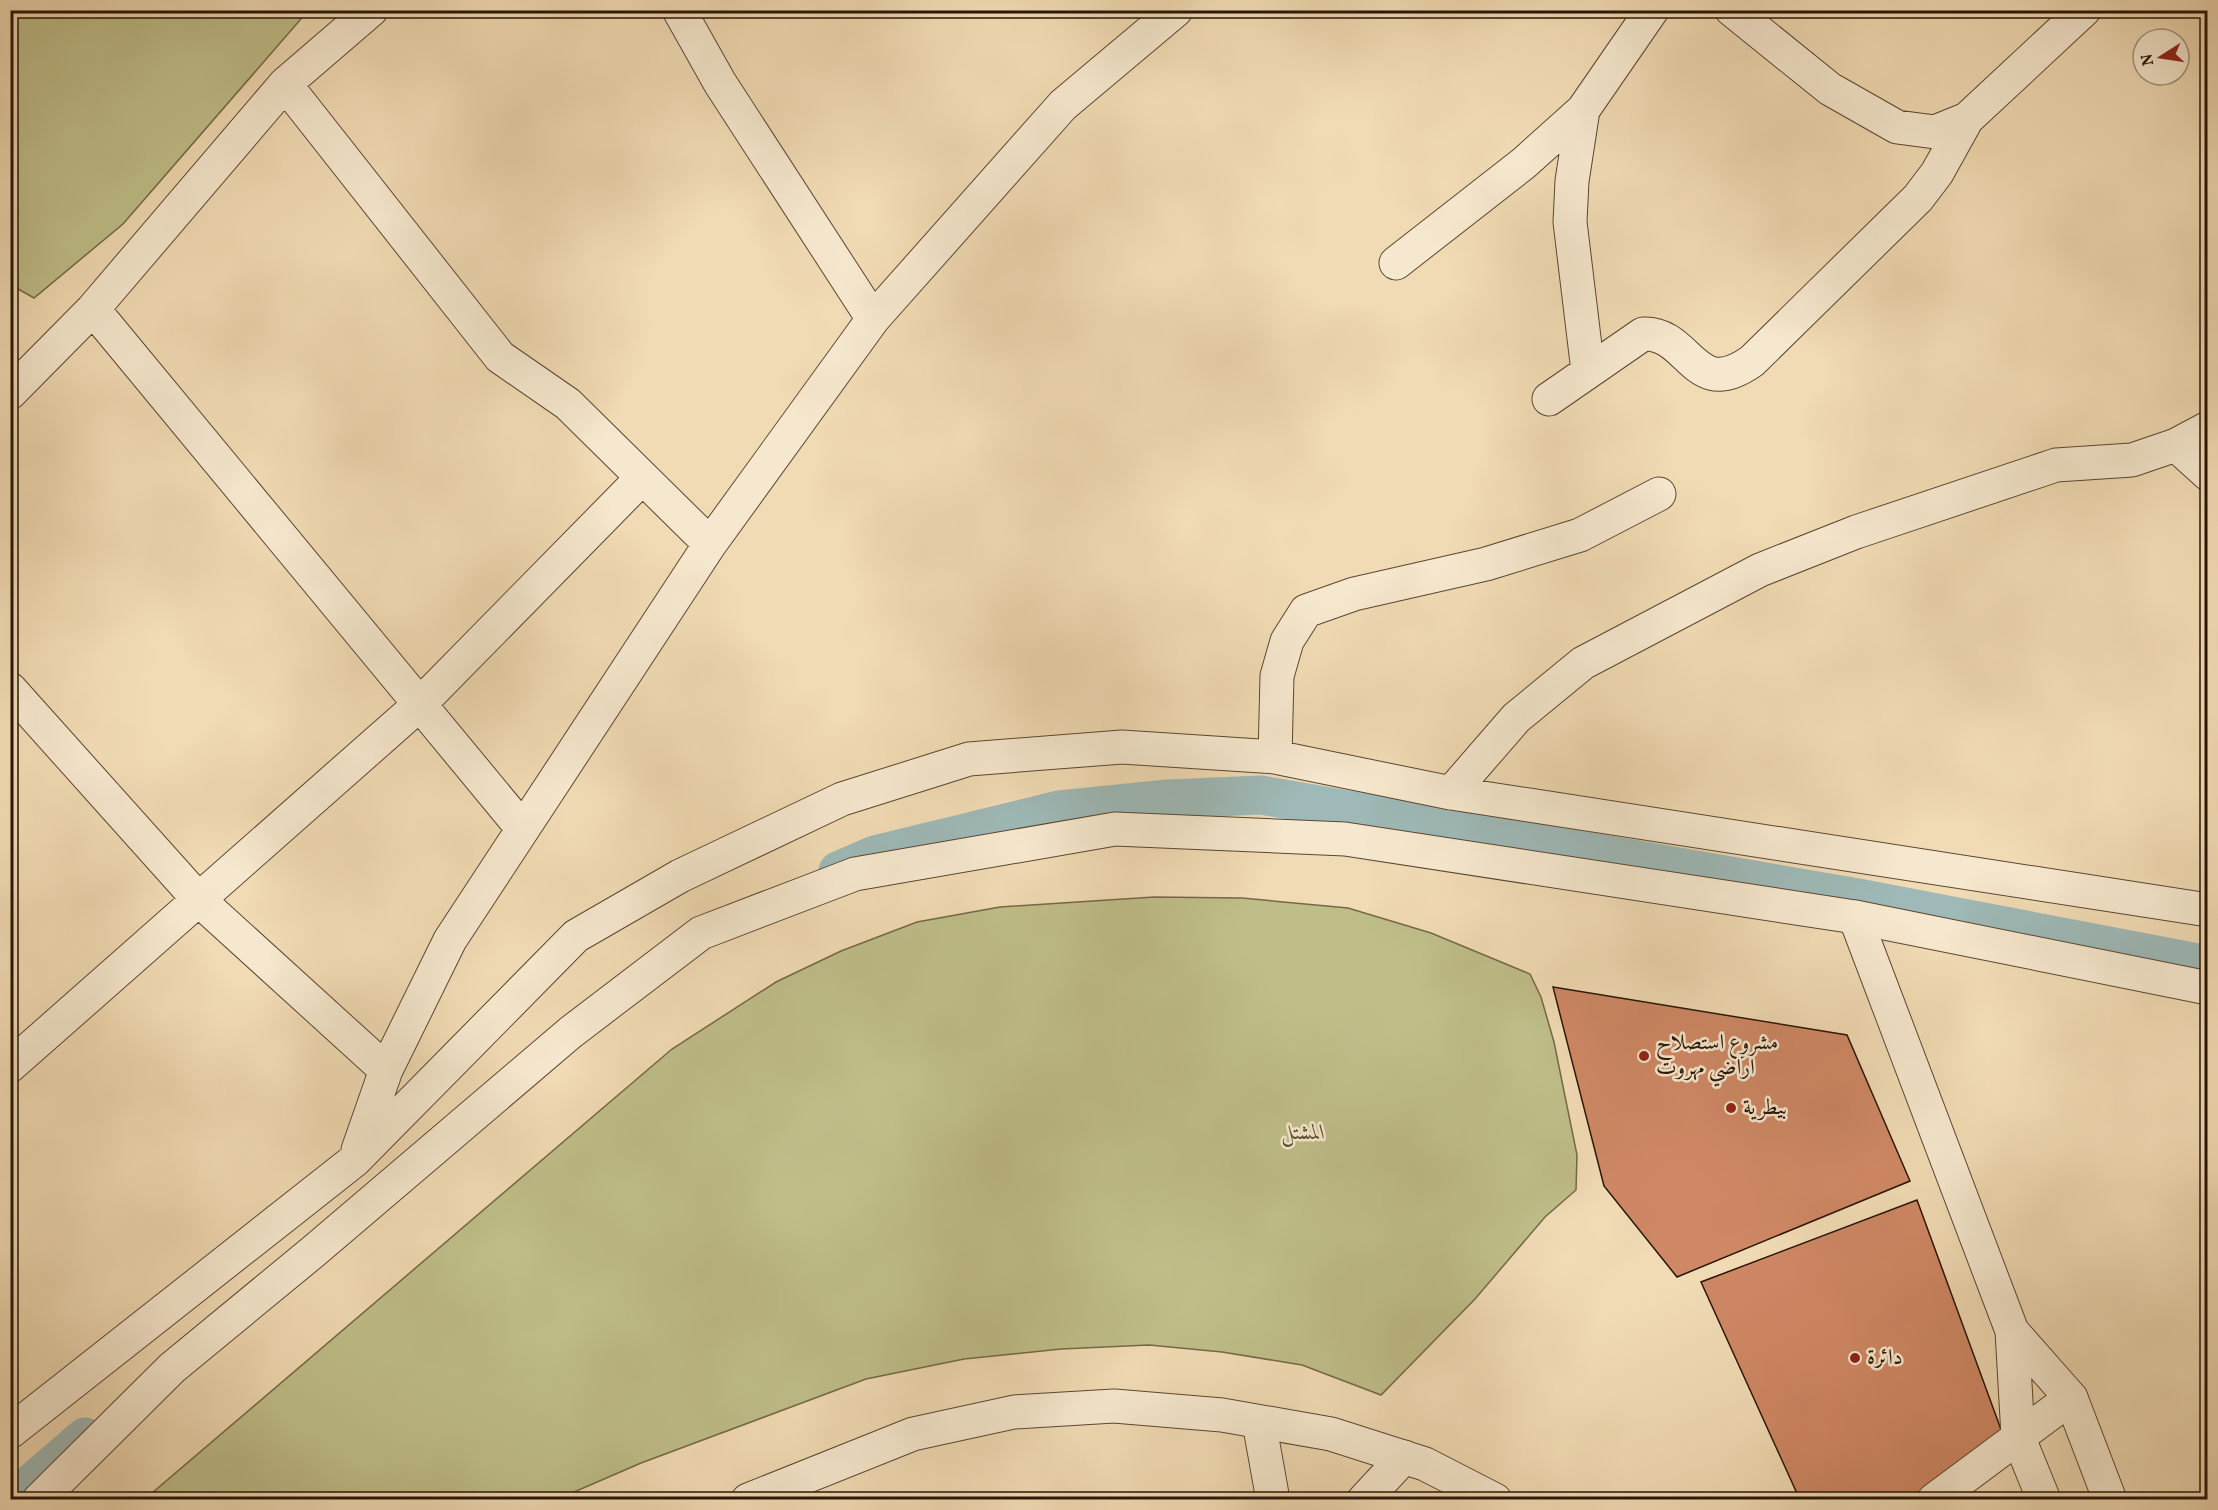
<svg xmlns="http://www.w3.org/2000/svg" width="2218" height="1510" font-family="Vollkorn,Amiri,serif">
<rect width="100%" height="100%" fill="#f1dbb4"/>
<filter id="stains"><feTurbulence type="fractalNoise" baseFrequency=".00333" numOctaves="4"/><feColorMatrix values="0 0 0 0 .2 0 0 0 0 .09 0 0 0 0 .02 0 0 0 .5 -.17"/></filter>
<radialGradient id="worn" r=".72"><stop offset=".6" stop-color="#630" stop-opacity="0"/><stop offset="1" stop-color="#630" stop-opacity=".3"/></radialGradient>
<path fill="#bfbe89" stroke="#746948" stroke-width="1.5" d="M 11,10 L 306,10 L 307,12 L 123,224 L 34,298 L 11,285 Z
M 1154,897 L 1242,898 L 1348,908 L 1431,933 L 1530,974 L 1541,997 L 1554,1042 L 1577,1155 L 1576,1190 L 1545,1217 L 1475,1299 L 1381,1395 L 1302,1365 L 1222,1352 L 1149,1345 L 1061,1349 L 964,1359 L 866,1379 L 641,1463 L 558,1499 L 145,1499 L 672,1049 L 776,982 L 841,951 L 917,922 L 1000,907 Z"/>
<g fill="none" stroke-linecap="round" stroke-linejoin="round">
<path stroke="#9eb9b7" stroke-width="39" d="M 838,871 L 875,855 L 1059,810 L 1168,799 L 1261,795 L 1858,898 L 2208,965
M 12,1500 L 85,1437"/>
</g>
<path fill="#cf8865" stroke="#281406" stroke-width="1.5" d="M 1553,987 L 1847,1035 L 1910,1181 L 1677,1277 L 1604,1186 Z
M 1917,1200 L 2003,1435 L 1918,1500 L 1800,1500 L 1701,1282 Z"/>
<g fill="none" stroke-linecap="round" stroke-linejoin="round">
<g stroke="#5a4632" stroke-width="35">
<path id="minor" d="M 679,10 L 720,83 L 873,319
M 1732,10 L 1830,89 L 1897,127 L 1935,132 L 1967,119 L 2084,10
M 285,84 L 500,357 L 568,404 L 710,544
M 1583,110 L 1572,181 L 1570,222 L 1588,371
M 1396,263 L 1524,163 L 1583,110 L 1652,10
M 93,309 L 522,828
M 10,393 L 93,309 L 285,84 L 371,10
M 1549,399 L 1643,334 C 1691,332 1693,403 1752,361 L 1918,198 L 1937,173 L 1967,119
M 2176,445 L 2208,474
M 10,689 L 199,900 L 386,1070
M 1275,757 L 1277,676 L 1287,641 L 1306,611 L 1354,594 L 1486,564 L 1580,535 L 1659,494
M 1451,793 L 1516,718 L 1583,663 L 1760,570 L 1856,532 L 2056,465 L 2132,460 L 2176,445 L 2208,428
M 10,1066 L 419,705 L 642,478
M 358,1150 L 386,1070 L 450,940 L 710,544 L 873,319 L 1063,105 L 1176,10
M 1259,1422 L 1273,1500
M 10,1432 L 355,1160 L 576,936 L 680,876 L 842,799 L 969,759 L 1122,747 L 1275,757 L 1451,793 L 2208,910
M 39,1500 L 172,1368 L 314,1251 L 571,1032 L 701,933 L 855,874 L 1115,829 L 1345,839 L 1855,917 L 2208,988
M 1364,1500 L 1404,1457
M 1934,1500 L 2071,1398"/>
</g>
<g stroke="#5a4632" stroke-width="35">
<path id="tertiary" d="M 1855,917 L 2012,1331 L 2018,1436 L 2044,1500
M 2012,1331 L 2071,1398 L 2110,1500
M 748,1500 L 913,1434 L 1014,1412 L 1114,1406 L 1222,1415 L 1331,1434 L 1425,1464 L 1495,1500"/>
</g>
<use href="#minor" stroke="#f6e8ce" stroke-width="33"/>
<use href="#tertiary" stroke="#f6e8ce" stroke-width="33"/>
</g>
<g fill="#8f2418" stroke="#f6e8ce" stroke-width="2">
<circle cx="1644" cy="1056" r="6"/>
<circle cx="1731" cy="1108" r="6"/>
<circle cx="1855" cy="1358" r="6"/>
</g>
<g text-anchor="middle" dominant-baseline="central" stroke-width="5" stroke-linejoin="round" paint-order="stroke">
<g font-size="22" fill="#281406" stroke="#f6e8ce" text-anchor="start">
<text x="1656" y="1043">مشروع استصلاح<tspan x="1656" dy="25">اراضي مهروت</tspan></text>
<text x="1743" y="1108">بيطرية</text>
<text x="1867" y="1358">دائرة</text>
</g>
<g font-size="22" font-style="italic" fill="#5d5034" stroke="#f6e8ce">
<text x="1303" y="1133">المشتل</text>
</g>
</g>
<rect width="2218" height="1510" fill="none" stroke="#f1dbb4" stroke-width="36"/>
<rect x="12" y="12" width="2194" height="1486" fill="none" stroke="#281406" stroke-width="3"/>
<rect x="18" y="18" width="2182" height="1474" fill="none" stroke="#281406" stroke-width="1.5"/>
<g transform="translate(2161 57) rotate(258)"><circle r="28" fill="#f6e8ce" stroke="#a4937e" stroke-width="1.5"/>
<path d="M0-4.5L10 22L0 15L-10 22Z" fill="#8f2418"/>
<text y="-9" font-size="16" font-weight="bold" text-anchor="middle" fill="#281406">N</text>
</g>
<rect width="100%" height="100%" filter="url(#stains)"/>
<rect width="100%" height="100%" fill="url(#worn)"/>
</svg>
